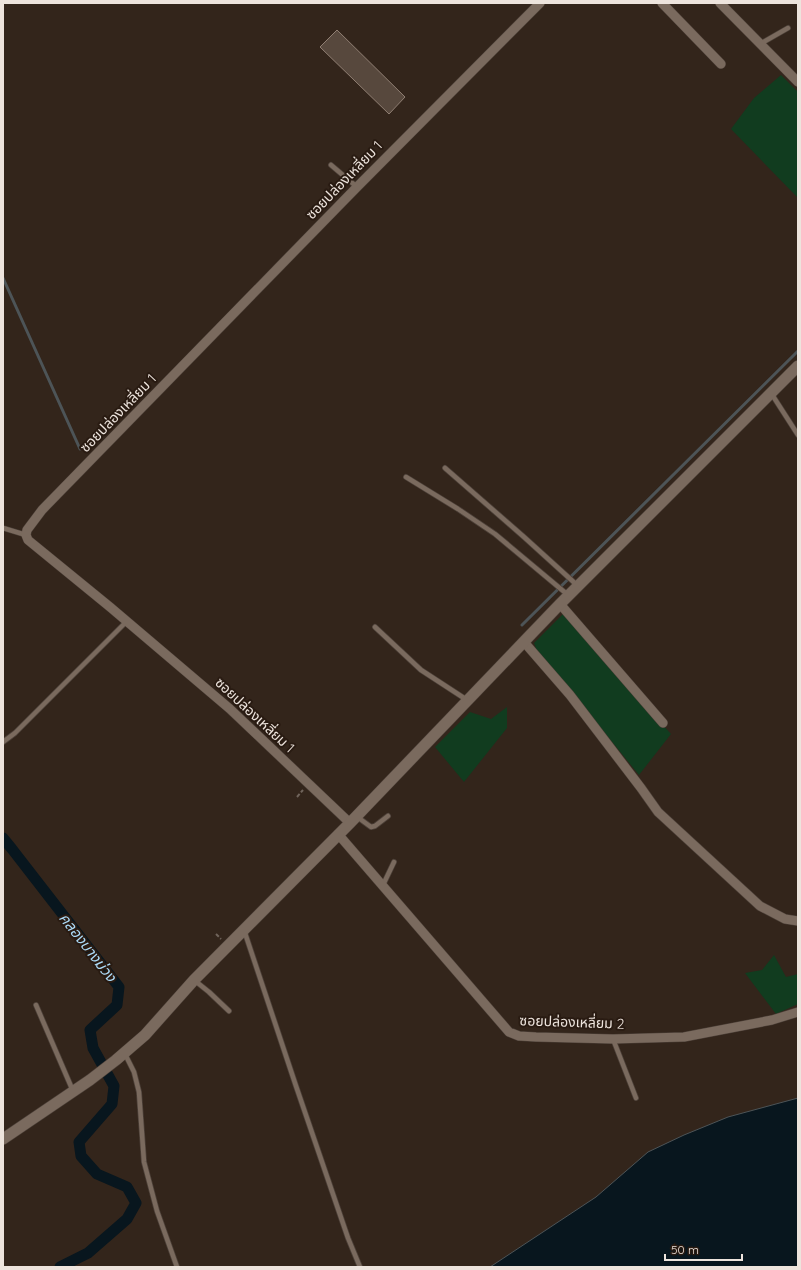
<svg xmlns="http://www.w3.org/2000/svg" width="801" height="1270" font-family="Quicksand,'Noto Sans Thai',sans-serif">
<rect width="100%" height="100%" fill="#33251b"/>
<path fill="#113c1f" d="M 781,75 L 798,92 L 798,198 L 731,129 L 754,98 Z
M 563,614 L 671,734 L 639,775 L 551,667 L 537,651 L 534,643 Z
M 507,707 L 507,728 L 464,782 L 435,747 L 470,712 L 491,719 Z
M 774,955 L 786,977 L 798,974 L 798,1004 L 776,1014 L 745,973 L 762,970 Z"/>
<path fill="#08161e" stroke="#4d5457" d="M 798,1098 L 798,1267 L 490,1267 L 596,1197 L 648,1152 L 684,1135 L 728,1117 Z"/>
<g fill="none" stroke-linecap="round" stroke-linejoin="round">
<path stroke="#4d5457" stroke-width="3" d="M 3,278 L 80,449
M 522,625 L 798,351"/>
<path stroke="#08161e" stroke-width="11" d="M 3,838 L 12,849 L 119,987 L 117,1005 L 90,1030 L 93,1048 L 114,1086 L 112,1104 L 79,1142 L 81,1156 L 97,1174 L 127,1187 L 136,1203 L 127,1219 L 88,1253 L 60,1267"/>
</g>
<path fill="#57483d" stroke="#907f73" d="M 337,30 L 405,97 L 389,114 L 320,47 Z"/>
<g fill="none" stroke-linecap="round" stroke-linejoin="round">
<g stroke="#4d4139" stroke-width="6">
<path id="service" d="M 760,44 L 788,28
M 331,165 L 357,187
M 771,393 L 798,435
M 445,468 L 524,537 L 578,586
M 406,477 L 458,509 L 495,534 L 568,595
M 3,528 L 26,535
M 375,627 L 421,670 L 467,700
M 3,742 L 15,733 L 127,621
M 356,816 L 371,827 L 375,826 L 388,816
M 383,885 L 394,862
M 244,930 L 296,1086 L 348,1238 L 360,1267
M 194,980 L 209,992 L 229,1011
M 36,1005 L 73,1091
M 613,1039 L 636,1098
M 125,1054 L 134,1072 L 139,1092 L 144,1162 L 157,1211 L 177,1267"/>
</g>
<g stroke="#4d4139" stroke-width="10">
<path id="minor" d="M 662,3 L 721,64
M 720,3 L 798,82
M 560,604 L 663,723
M 524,642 L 570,695 L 641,788 L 658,812 L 760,906 L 785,919 L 798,921
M 350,823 L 230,709 L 110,607 L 28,540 L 26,535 L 27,530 L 42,510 L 357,187 L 540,3
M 338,834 L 509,1032 L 519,1036 L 536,1037 L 613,1039 L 684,1037 L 772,1020 L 798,1012"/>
</g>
<g stroke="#4d4139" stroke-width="12">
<path id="tertiary" d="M 3,1139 L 90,1080 L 116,1060 L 145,1035 L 194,980 L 350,823 L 560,604 L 798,366"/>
</g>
<path stroke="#70645b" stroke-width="2" stroke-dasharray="4 2" stroke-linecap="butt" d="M 297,797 L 303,790
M 216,934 L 221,939"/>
<use href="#service" stroke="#7a6a5e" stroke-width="4.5"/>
<use href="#minor" stroke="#7a6a5e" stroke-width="9"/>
<use href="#tertiary" stroke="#7a6a5e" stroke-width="11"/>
</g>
<g text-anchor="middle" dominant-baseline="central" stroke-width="4" stroke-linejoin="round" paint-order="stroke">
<g font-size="14" fill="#ede4dd" stroke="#291b12">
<text transform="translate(344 180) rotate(-46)">ซอยปล่องเหลี่ยม 1</text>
<text transform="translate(118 413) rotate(-46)">ซอยปล่องเหลี่ยม 1</text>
<text transform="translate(255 715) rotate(43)">ซอยปล่องเหลี่ยม 1</text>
<text transform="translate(572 1022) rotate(2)">ซอยปล่องเหลี่ยม 2</text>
</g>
<g font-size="15" font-style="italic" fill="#acdaf7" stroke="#291b12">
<text transform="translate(88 947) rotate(52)">คลองบางม่วง</text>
</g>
</g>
<rect width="801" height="1270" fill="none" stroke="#ede4dd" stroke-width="8"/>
<path d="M665 1254v6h77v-6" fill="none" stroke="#ede4dd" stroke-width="2"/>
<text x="671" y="1254" font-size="12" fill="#ede4dd" stroke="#291b12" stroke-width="3" paint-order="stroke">50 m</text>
</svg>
